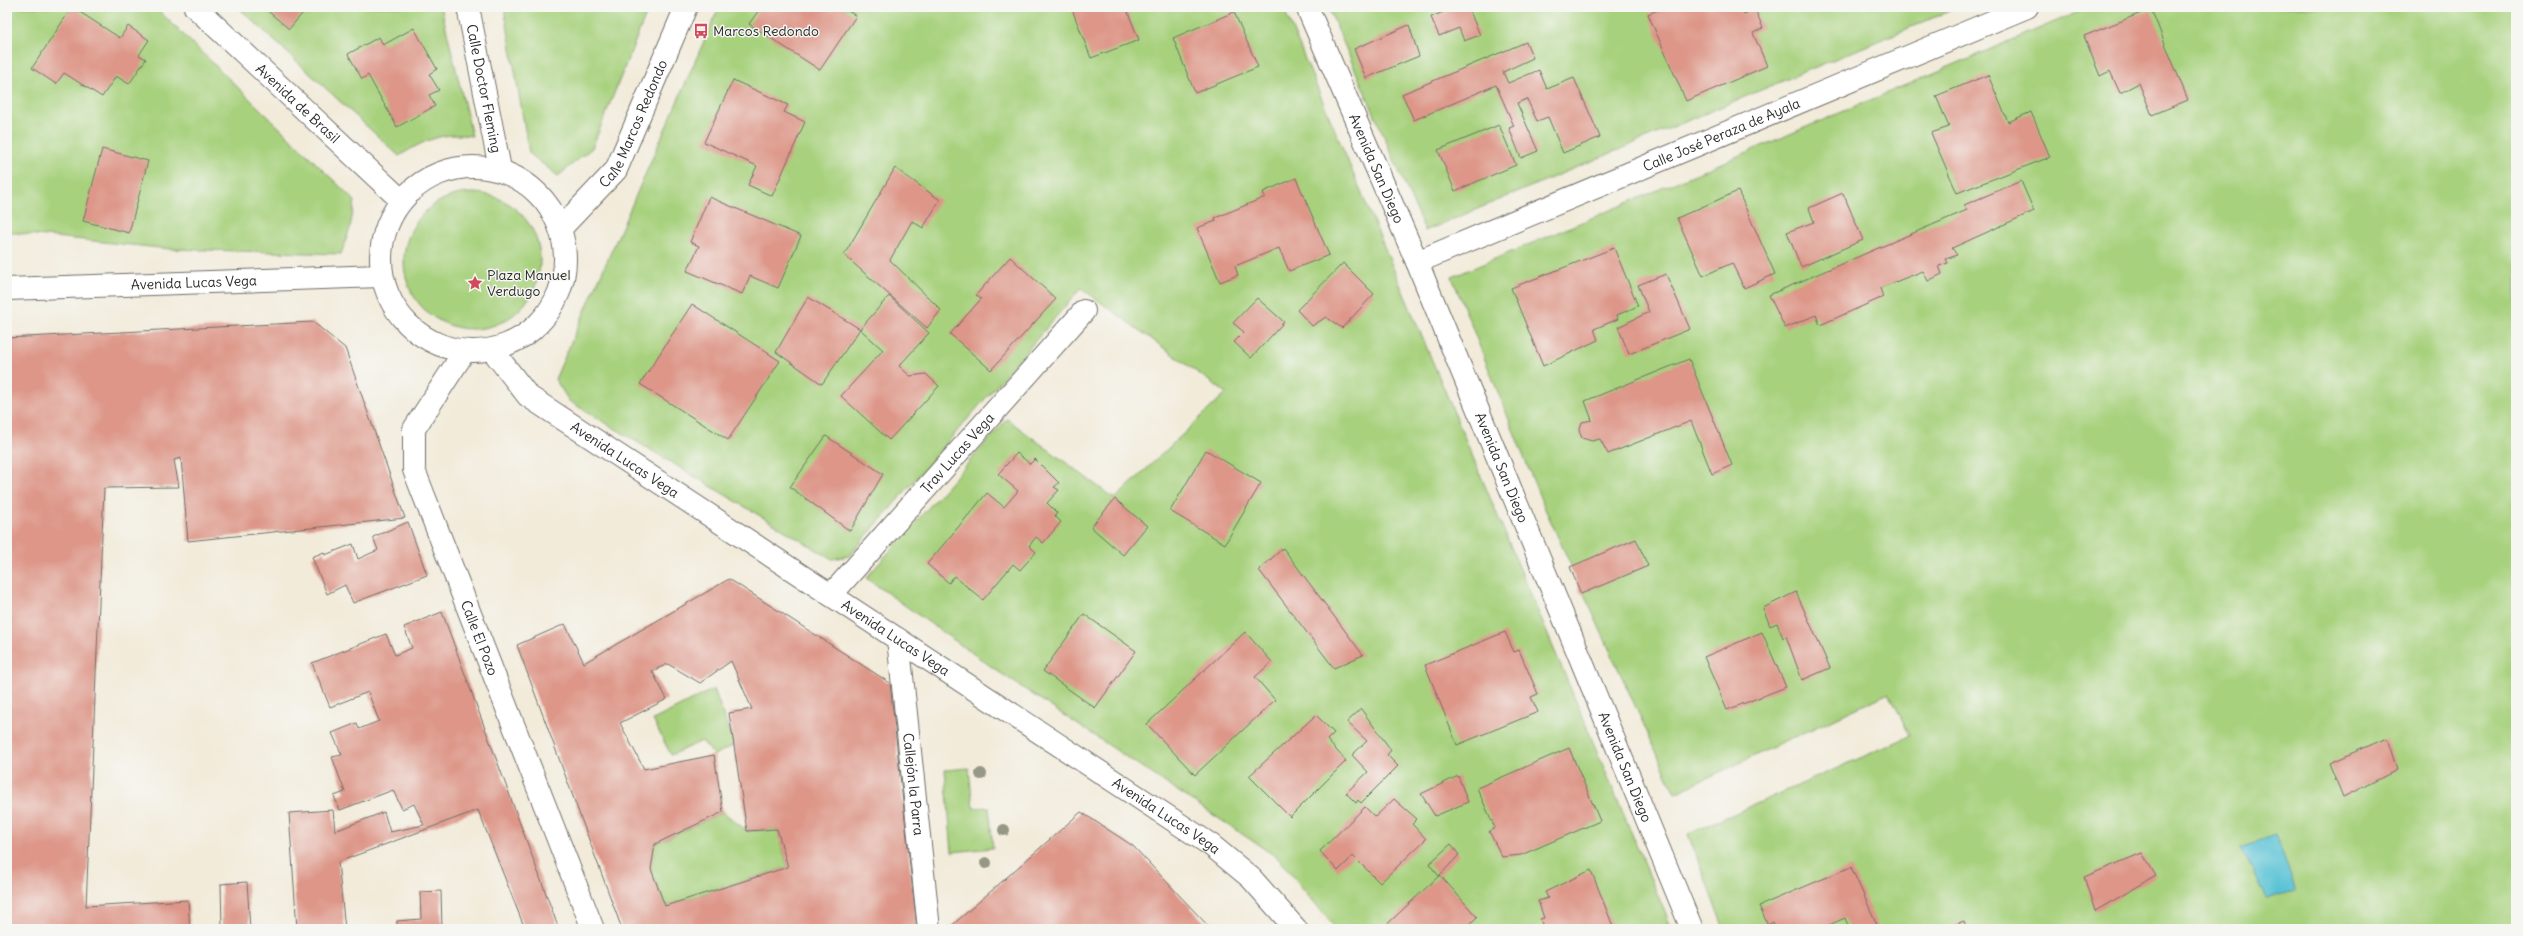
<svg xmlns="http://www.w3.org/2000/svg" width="2523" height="936" font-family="Delius,sans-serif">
<rect width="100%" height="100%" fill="#f6f6f2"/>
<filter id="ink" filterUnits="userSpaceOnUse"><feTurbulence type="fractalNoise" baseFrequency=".025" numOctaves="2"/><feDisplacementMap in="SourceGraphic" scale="8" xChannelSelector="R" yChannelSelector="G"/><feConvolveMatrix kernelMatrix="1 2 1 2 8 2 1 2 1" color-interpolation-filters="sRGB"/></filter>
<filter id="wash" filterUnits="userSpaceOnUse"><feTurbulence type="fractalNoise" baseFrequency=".012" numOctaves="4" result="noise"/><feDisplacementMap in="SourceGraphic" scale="16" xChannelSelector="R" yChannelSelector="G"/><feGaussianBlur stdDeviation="0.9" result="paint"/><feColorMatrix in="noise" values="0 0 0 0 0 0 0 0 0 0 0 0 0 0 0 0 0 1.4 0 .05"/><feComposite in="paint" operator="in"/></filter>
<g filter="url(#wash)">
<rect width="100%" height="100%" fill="#f2ebda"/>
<path fill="#a7d17d" stroke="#697e54" d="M 7,7 L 155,7 L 355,201 L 350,228 L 341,254 L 170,249 L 7,232 Z
M 238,7 L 441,7 L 472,136 C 442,132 425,140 399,156 Z
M 504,7 L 649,7 L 592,148 L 558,176 L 529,153 Z
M 719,7 L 1283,7 L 1672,929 L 1336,929 L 1278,858 L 999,672 L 866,578 L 1007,419 L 1115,499 L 1226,393 L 1081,288 L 849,556 L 832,559 L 569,401 L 555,379 Z
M 1328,7 L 1959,7 L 1425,231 Z
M 2090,7 L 2516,7 L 2516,929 L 1724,929 L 1688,834 L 1910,736 L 1889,693 L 1675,793 L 1541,500 L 1452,277 Z
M404 261a68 68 0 1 1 136 0a68 68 0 1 1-136 0Z
M 714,689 L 734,745 L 714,755 L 702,741 L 671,755 L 653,720 Z
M 969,768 L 973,808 L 989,807 L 993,848 L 952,852 L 945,770 Z
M 723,812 L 747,831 L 777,829 L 788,867 L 665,906 L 651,869 L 655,844 Z"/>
<path fill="#59c2d5" stroke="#427680" d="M 2276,835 L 2296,890 L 2266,899 L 2241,847 Z"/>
<g id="blocks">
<path fill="#dd9688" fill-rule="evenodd" d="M 72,7 L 120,38 L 128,26 L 149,40 L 139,55 L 146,59 L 129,84 L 116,76 L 102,97 L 64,73 L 56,84 L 32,68 Z
M 263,7 L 308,7 L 289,29 Z
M 761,7 L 842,7 L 856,16 L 820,70 L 749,24 Z
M 1071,7 L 1134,7 L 1127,10 L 1139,40 L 1091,58 Z
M 1456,7 L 1468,7 L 1480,35 L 1464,41 L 1459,28 L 1439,36 L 1431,17 Z
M 1665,7 L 1741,7 L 1744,14 L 1755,9 L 1763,28 L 1753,33 L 1767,66 L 1686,101 L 1648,14 Z
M 2151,9 L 2188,100 L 2152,115 L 2139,83 L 2120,93 L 2110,71 L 2100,76 L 2084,36 Z
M 1234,12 L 1258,67 L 1195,93 L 1173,38 Z
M 1409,25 L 1419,56 L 1366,78 L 1354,49 Z
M 414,28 L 437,69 L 429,74 L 439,90 L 429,95 L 435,106 L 397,127 L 368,75 L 362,79 L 348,54 L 379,37 L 383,45 Z
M 1526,42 L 1533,58 L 1503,72 L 1508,83 L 1539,70 L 1547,89 L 1574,78 L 1600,137 L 1563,153 L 1548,117 L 1537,121 L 1527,99 L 1517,103 L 1538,151 L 1521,158 L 1509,128 L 1514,126 L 1496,85 L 1414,120 L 1402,94 Z
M 1988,75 L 2008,122 L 2031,112 L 2050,157 L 1957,193 L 1931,133 L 1949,127 L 1936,96 Z
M 733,80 L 788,105 L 784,112 L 805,122 L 772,196 L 748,185 L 757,166 L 704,142 Z
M 1499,125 L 1516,165 L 1455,191 L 1438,150 Z
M 102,149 L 148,161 L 129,233 L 83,221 Z
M 895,168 L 940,200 L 923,228 L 912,221 L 890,260 L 941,310 L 927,328 L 844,255 Z
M 1296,178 L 1329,255 L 1289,271 L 1279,248 L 1235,266 L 1238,275 L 1220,282 L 1197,228 L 1216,221 L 1215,218 L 1265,197 L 1263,192 Z
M 2021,181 L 2034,211 L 1952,248 L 1957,255 L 1946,259 L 1948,263 L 1939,266 L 1942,274 L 1928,281 L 1923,271 L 1880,288 L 1883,297 L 1820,325 L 1816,315 L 1785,328 L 1769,295 L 1967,210 L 1964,205 Z
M 1738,191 L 1775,274 L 1744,288 L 1732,263 L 1703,276 L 1677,218 Z
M 1843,193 L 1863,240 L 1801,267 L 1787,232 L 1814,222 L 1809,208 Z
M 709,197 L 801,236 L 778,288 L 750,276 L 742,294 L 687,271 L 699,246 L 690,242 Z
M 1614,248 L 1638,306 L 1617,315 L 1618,319 L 1594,329 L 1598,340 L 1543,366 L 1511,288 Z
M 1010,257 L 1056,299 L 991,370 L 950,334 L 981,299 L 976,295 Z
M 1343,263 L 1374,294 L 1342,328 L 1326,317 L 1312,326 L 1297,310 Z
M 1666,274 L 1690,329 L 1629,354 L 1618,327 L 1649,312 L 1638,285 Z
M 889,296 L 929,333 L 899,366 L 910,376 L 926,374 L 939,386 L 889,440 L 841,396 L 883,350 L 860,329 Z
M 808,297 L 860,329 L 822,384 L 776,352 Z
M 1257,298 L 1284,322 L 1251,358 L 1234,342 L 1244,332 L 1233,323 Z
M 692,304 L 780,361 L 728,440 L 640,384 Z
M 313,322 L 345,348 L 405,518 L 188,541 L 181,458 L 174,460 L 179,487 L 104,488 L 86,906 L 188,900 L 190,929 L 7,929 L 7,338 Z
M 1689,359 L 1732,465 L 1712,474 L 1691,421 L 1608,454 L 1600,439 L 1592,441 L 1582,438 L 1579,431 L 1582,422 L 1592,420 L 1585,401 Z
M 826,436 L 883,474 L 850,531 L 790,487 Z
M 1206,450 L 1261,483 L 1225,544 L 1170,511 Z
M 1017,453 L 1030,464 L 1035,459 L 1059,483 L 1054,487 L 1059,490 L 1047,503 L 1057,513 L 1055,516 L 1061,522 L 1043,543 L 1036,537 L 1029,546 L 1036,552 L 1020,570 L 1013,564 L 983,600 L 954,576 L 949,583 L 927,564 L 987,493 L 1004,507 L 1018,491 L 998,474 Z
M 1115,499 L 1147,526 L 1123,555 L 1091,527 Z
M 408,522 L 427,575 L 353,603 L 345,585 L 327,594 L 312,557 L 324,552 L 325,555 L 353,544 L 358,559 L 378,550 L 373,537 Z
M 1636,539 L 1648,566 L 1581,594 L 1570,567 Z
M 1283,548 L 1363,655 L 1334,668 L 1259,570 Z
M 729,579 L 890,683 L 917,929 L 622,929 L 517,645 L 565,624 L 584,663 ZM 731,661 L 752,709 L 729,713 L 747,831 L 777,829 L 788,867 L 665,906 L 651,869 L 655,844 L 723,812 L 714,755 L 644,769 L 620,723 L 667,699 L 652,671 L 668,664 L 700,683 Z
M 1796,592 L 1830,668 L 1802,680 L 1786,636 L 1783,638 L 1777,623 L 1770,626 L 1763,608 Z
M 442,612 L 559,929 L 525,929 L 478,810 L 338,862 L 345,929 L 297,929 L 289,813 L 333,810 L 335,831 L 384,812 L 390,832 L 424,825 L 414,804 L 402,809 L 393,790 L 340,810 L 334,796 L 345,792 L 332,757 L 342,755 L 332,733 L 357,723 L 359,729 L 379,721 L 368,692 L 330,707 L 312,663 L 386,634 L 395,655 L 412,648 L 404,627 Z
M 1084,614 L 1136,651 L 1095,708 L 1043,671 Z
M 1245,632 L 1272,662 L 1255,677 L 1275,700 L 1195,775 L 1147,724 Z
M 1505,632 L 1514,652 L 1519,650 L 1538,694 L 1531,697 L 1538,712 L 1457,745 L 1425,665 Z
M 1762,632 L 1786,687 L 1727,710 L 1704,657 Z
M 1361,709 L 1391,750 L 1387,755 L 1398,766 L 1361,803 L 1358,800 L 1356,803 L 1346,793 L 1368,772 L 1352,755 L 1367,741 L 1347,722 Z
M 1316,715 L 1334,733 L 1327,740 L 1346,761 L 1290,817 L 1249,776 Z
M 2387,738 L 2397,770 L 2343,797 L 2329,763 Z
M 1569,748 L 1600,821 L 1521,855 L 1502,857 L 1489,831 L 1495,828 L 1477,788 Z
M 1458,776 L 1468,802 L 1435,816 L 1421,794 Z
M 1394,799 L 1417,819 L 1412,824 L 1426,839 L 1380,883 L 1353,856 L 1338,871 L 1320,851 L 1365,807 L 1375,817 Z
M 1081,812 L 1133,846 L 1211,929 L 948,929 Z
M 1451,844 L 1459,855 L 1439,876 L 1429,864 Z
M 2142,853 L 2156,876 L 2095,911 L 2084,877 Z
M 1851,867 L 1879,929 L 1849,929 L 1845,918 L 1820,929 L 1775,929 L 1773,922 L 1768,925 L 1759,906 Z
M 1591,870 L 1614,929 L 1544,929 L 1540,919 L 1544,918 L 1538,901 L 1548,898 L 1545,892 Z
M 1440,875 L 1477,917 L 1465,929 L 1382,929 Z
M 247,882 L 250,929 L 222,929 L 221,884 Z
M 441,891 L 442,929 L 397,929 L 397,921 L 421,919 L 420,892 Z
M 1964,921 L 1967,929 L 1943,929 Z"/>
</g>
</g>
<g filter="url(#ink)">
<use href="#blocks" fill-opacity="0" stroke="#716e68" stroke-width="1"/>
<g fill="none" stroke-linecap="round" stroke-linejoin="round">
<g stroke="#716e68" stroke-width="24">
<g id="street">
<path id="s1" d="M 195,7 L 401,200"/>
<path id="s2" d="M 468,7 L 500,169"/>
<path id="s3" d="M 1307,7 L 1417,262 L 1692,929"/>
<circle cx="473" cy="259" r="92"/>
<path id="s4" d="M 561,228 L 616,170 L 686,7"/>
<path id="s5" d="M 1417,262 L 2027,7"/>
<path id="s6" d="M 7,289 L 381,276"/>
<path id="s7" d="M 493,351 L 528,396 L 1211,845 L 1251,878 L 1296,929"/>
<path id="s8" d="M 464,352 L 414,429 L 414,470 L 593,929"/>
<path id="s9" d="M 831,595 L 1084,311"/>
<path id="s10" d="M 898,639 L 929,929"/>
</g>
</g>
<use href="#street" stroke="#fff" stroke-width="22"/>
</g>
<g fill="#969885">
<circle cx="981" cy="774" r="6"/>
<circle cx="1004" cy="830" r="6"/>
<circle cx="986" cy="863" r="6"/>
</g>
</g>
<defs>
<g id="bus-bare" transform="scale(1.2)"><path d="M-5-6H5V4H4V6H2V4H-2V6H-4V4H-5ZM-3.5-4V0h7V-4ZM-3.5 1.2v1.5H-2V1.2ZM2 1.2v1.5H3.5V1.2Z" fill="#d1495b" stroke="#f6f6f2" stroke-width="2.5" paint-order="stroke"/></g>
<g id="sight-bare" transform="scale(1.2)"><path d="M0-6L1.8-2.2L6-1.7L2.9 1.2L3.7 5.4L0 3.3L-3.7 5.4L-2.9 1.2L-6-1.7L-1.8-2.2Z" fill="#d1495b" stroke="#f6f6f2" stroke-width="2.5" paint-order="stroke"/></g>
</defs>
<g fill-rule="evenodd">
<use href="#bus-bare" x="701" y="31"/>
<use href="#sight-bare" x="475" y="283"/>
</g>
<g text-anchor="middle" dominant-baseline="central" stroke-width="3" stroke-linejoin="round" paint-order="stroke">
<g font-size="14" fill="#2b2b2b" stroke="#f6f6f2" text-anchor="start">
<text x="713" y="31">Marcos Redondo</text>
<text x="487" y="275">Plaza Manuel<tspan x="487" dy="16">Verdugo</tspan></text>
</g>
<g font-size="14" fill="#2b2b2b" stroke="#f6f6f2">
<text stroke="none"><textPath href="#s2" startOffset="83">Calle Doctor Fleming</textPath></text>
<text stroke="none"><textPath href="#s1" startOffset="141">Avenida de Brasil</textPath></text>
<text stroke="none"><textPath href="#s4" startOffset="129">Calle Marcos Redondo</textPath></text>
<text stroke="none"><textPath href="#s5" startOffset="330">Calle José Peraza de Ayala</textPath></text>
<text stroke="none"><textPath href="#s3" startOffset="176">Avenida San Diego</textPath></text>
<text stroke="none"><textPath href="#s6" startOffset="187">Avenida Lucas Vega</textPath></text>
<text stroke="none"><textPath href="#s9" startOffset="190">Trav Lucas Vega</textPath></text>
<text stroke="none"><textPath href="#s7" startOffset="173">Avenida Lucas Vega</textPath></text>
<text stroke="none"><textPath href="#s3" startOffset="500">Avenida San Diego</textPath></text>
<text stroke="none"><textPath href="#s8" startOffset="313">Calle El Pozo</textPath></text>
<text stroke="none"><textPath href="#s7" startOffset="497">Avenida Lucas Vega</textPath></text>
<text stroke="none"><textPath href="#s3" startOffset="824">Avenida San Diego</textPath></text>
<text stroke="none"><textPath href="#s10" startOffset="146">Callejón la Parra</textPath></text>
<text stroke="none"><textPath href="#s7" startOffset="821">Avenida Lucas Vega</textPath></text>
</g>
</g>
<rect width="2523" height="936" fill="none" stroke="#f6f6f2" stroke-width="24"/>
</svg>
